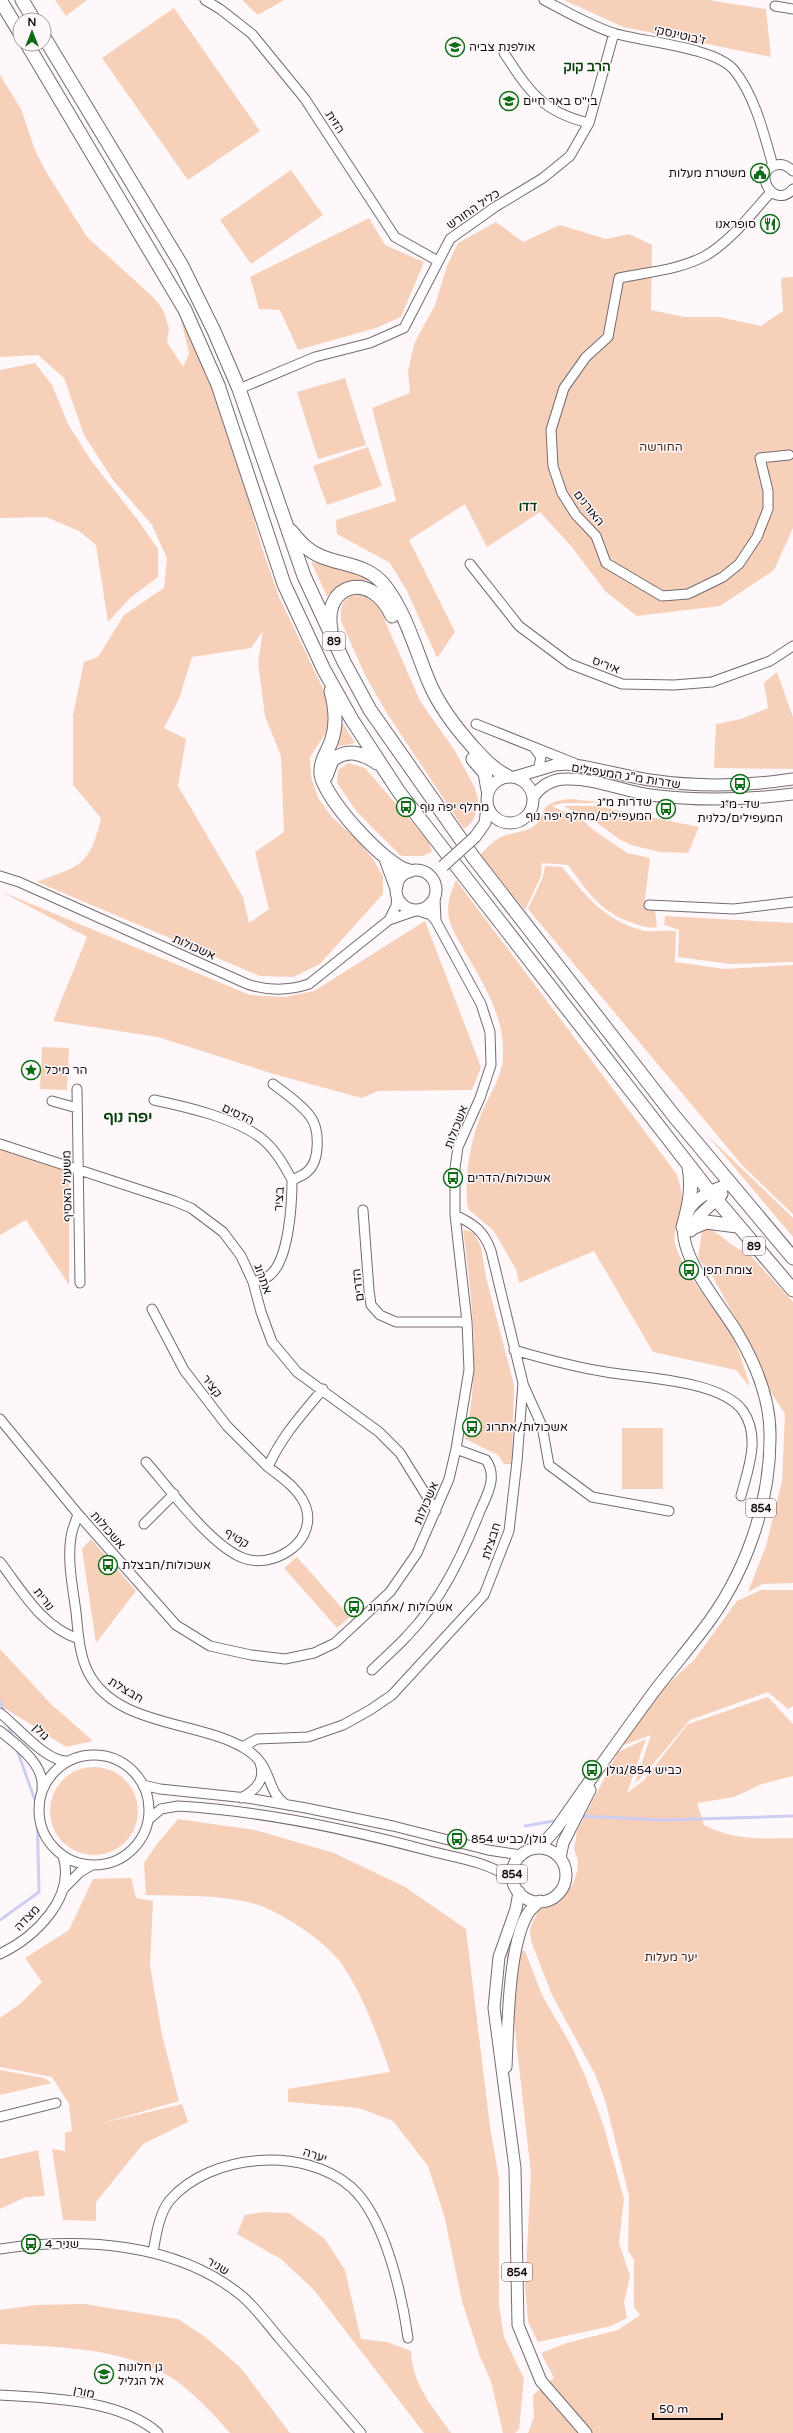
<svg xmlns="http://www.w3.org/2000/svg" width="793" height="2433" font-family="'Varela Round',Heebo,sans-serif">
<rect width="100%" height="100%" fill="#fff8fb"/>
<path fill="#f7d0ba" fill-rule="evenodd" d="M 55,0 L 87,0 L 66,16 Z
M 242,0 L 284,0 L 258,15 Z
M 564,0 L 708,0 L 766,9 L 771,57 L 623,27 Z
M 174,8 L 260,131 L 188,180 L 102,58 Z
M 0,75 L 21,109 L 35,150 L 45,170 L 87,237 L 154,298 L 163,310 L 169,328 L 167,342 L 183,367 L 189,354 L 179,311 L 229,430 L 261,545 L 279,597 L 327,697 L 329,728 L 310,757 L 311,776 L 318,798 L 332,817 L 356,839 L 373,859 L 383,876 L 383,894 L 320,964 L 293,977 L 260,976 L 37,882 C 80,865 89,868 101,818 L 73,785 L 73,715 L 84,662 L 98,657 L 124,615 L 164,588 L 167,558 L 152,525 L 113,480 L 84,435 L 64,378 L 38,355 L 0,357 ZM 263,631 L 258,662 L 265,716 L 281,756 L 284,832 L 255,852 L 269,909 L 249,923 L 243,897 L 178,786 L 186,739 L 164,728 L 179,699 L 192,657 L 251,648 Z
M 291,170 L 323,215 L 251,264 L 220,220 Z
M 369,218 L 385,245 L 424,262 L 401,317 L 376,328 L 298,350 L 280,310 L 259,309 L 250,277 Z
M 496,222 L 523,242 L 560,225 L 606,239 L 629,234 L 652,245 L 651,310 L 684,317 L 719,317 L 761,326 L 783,311 L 781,278 L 793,277 L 793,528 L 774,570 L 720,606 L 637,616 L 606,592 L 571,546 L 540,512 L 487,547 L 465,504 L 409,540 L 455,632 L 437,658 L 407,591 L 390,563 L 337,534 L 336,520 L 396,501 L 372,408 L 410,393 L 408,372 L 414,344 L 435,305 L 447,266 L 458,243 Z
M 35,363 L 52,385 L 68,424 L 92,462 L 137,519 L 158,549 L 158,577 L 130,598 L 108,622 L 96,545 L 79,531 L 46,517 L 0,518 L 0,370 Z
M 345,378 L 366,445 L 318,459 L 297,392 Z
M 368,447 L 382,486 L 327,505 L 313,466 Z
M 311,562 L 356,571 L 373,581 C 353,578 342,583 327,596 Z
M 354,595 L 368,597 L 379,607 L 420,701 L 455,751 L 475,788 L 478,800 L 476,813 L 472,822 L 464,829 L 388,715 L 365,675 L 341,621 C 340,609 341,599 354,595 Z
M 777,672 L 793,717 L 793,769 L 714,768 L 716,724 L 741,719 L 768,708 L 764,683 Z
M 341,721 L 355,743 L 336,747 L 340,737 Z
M 348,763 L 365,768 L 429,842 L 432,852 L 422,856 L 401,856 L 357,812 L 337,783 L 338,770 Z
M 571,799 L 607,803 L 563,803 L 552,806 L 584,821 L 592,829 L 627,853 L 650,858 L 644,907 L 655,910 L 657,927 C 648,929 642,926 633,923 C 600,912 588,892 568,865 L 542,863 L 541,876 L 525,910 L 480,855 C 486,849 492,842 499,838 C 507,833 520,833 529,829 C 552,818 531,802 571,799 Z
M 563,806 L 596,806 L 699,827 L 688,853 L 660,852 L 631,845 L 619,839 L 596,822 Z
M 545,866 L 562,867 C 588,898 605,921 645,931 C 653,932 666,930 676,931 L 675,962 L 725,969 L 793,965 L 793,1214 L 742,1165 L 528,909 L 543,877 Z
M 456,880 L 676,1173 C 680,1184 683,1194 682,1206 C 680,1219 671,1233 676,1247 C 687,1278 711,1302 729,1330 C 739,1347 744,1368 750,1387 L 736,1370 L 653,1352 L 594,1251 L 519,1283 L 516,1269 L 493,1230 L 468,1209 C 464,1181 469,1147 479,1120 C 489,1092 505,1078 503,1046 C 501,1009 480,979 463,948 C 458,939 451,929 449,918 C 446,906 451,891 456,880 Z
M 0,891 L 250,995 L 285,997 L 314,991 L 425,921 L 481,1067 L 472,1090 L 378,1091 L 362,1098 L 277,1075 L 158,1037 L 53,1021 L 87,937 Z
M 665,916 L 793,923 L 793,962 L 731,964 L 678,957 L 679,930 L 664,925 Z
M 42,1047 L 69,1048 L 67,1090 L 40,1089 Z
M 708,1136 L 793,1218 L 793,1237 Z
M 0,1148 L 69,1172 L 69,1285 L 26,1220 L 0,1235 Z
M 703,1223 L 735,1247 L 749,1254 L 793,1302 L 793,1583 L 763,1584 L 748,1592 L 766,1546 L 782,1482 L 785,1414 L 759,1374 L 746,1338 L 713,1277 L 698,1259 Z
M 463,1229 L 474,1233 L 481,1247 L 486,1277 L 514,1385 L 512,1464 L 504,1464 L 498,1455 L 465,1439 C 481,1369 472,1299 463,1229 Z
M 622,1428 L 663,1428 L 663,1489 L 622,1489 Z
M 91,1539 L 136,1591 L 96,1643 L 82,1549 Z
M 297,1557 L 350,1617 L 337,1628 L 284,1568 Z
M 761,1590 L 793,1590 L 793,1706 L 788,1709 L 768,1692 L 690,1720 L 643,1776 L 635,1783 L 651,1735 L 621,1746 L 655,1696 L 694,1660 L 737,1601 Z
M 0,1649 L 51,1704 L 93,1741 L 66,1747 L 0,1705 Z
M 768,1697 L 793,1724 L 793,1776 L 762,1784 L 734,1797 L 697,1803 L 704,1825 C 732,1840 762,1839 793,1838 L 793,2433 L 528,2433 L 534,2417 L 533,2395 L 554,2378 L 541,2353 L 567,2343 L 618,2330 L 640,2315 L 634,2307 L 634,2260 L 628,2251 L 629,2196 L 605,2100 L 595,2074 L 552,1995 L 531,1941 L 530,1928 L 542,1903 L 560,1896 L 572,1886 L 577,1872 L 578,1861 L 574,1849 L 577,1831 L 618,1752 L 646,1739 L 627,1793 L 643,1781 L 688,1724 Z
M50 1811a44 44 0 1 1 88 0a44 44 0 1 1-88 0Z
M 178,1819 L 255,1830 L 334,1853 L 405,1887 L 466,1929 L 490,2127 L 499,2178 L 499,2305 L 504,2337 L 524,2379 L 519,2429 L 515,2433 L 503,2433 L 491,2381 L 479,2354 L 462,2301 L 444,2215 L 428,2166 L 393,2121 L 359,2108 L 288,2102 L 288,2089 L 390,2072 C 378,2036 361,1989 338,1959 C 321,1939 280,1911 255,1904 C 219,1894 182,1896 146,1895 L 144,1863 L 157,1844 Z
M 131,1878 L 136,1898 L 153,1901 L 150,1965 L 162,2035 L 179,2101 L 99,2124 L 182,2104 L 188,2122 L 143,2144 L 96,2202 L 96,2221 L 63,2220 L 52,2149 L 65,2151 L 65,2133 L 72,2131 L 69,2104 L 52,2077 L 0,2067 L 0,2018 L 20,2004 L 42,1982 L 25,1958 L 69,1930 L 93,1879 Z
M 506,1949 L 525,1951 L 542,1995 L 572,2047 L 585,2076 L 603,2124 L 624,2199 L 619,2243 L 630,2276 L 624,2303 L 627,2318 L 611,2326 L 538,2342 L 528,2322 L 525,2287 L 531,2174 Z
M 0,2070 L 44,2078 L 52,2083 L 0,2095 Z
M 38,2150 L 45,2196 L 26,2197 L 0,2209 L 0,2159 Z
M 264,2212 L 289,2213 L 325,2239 L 345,2270 L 361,2339 L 387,2342 L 411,2351 C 413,2386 432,2406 451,2433 L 424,2433 L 314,2290 L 281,2259 L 237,2234 L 245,2215 Z
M 84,2304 L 178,2319 L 205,2337 L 240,2367 L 290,2433 L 230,2433 C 213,2414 196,2395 175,2380 C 127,2347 56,2347 0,2344 L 0,2310 L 35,2305 Z"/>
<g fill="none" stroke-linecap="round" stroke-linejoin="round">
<path stroke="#cecef2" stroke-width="3" d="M 0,1701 L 4,1712
M 8,1725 L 13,1738
M 580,1816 L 664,1820 L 793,1816
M 525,1826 L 559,1820
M 0,1920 L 39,1892 L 37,1806 L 16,1747"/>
<g stroke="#756b70" stroke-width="11">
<path id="minor" d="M 205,0 L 220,9 L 252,34 L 305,99 L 395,237 L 438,261
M 544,0 C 567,12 589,25 613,33 C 643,42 715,47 734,70 C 755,96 764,134 773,166
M 775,6 L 793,9
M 504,53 C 529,91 542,112 589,123
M 793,171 C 788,166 783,163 776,165 C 751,171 774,211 793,189
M 771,192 C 751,214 731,241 705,256 C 679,270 648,272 619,278 L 608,337 L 586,357 L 564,388 L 551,430 L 553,466 L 562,493 L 576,515 L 596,536 L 606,563 L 662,596 L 688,594 L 723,577 L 739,564 L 757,537 L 768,509 L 768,491 L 760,458 L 789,455
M 239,389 L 315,357 L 370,343 L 404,328 L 450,239 L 495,207 L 543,178 L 570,156 L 589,123 L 614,33
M 470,564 L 519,626 L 570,664 L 622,684 L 674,685 L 712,682 L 770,661 L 793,646
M 476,724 L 574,763
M 535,749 L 541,757 L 538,770
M 0,876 L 19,882 L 247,984 C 268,991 288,991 309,984 L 389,920 L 415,911
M 435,899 L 436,921
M 649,905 L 734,909 L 793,902
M 389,920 L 396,906 L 397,897
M 77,1089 L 80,1283
M 154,1100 C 187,1107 235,1118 261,1138 C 275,1149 284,1165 292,1180
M 52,1101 L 77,1108
M 0,1144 L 174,1201 L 191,1208 L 223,1232 L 241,1256 L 253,1282 L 261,1312 L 272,1342 L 297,1372 L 379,1432 L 400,1453 L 436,1511
M 363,1210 L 369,1290 L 371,1305 L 380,1315 L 396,1322 L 467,1322
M 253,1282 C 259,1280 266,1279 270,1275 C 289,1260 292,1203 292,1180 C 297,1178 304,1175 308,1171 C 320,1160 320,1129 310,1116 C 300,1103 286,1094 273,1084
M 152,1309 L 184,1370 L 227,1426 L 268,1467
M 514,1350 C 545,1359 574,1367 606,1372 C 641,1378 721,1380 743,1411 C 761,1437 748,1469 741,1496
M 523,1384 L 542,1426 L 549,1465 L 592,1497 L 669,1511
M 0,1419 L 78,1514 L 176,1625 L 210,1646 L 251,1655 L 285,1659 L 314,1653 L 335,1643 L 390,1592 L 417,1553 L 449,1479 L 456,1449 L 469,1370 L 467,1322 L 455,1215 L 455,1168 L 458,1147 L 480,1098 L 491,1065 L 490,1032 L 481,1004 L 436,921 L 431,915 L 419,911
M 146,1462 C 170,1489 210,1545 243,1558 C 271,1569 314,1545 307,1511 C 303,1492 283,1478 268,1467 C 281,1437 302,1414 323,1389
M 78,1514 C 76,1521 72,1529 71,1537 C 67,1561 73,1589 76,1612 C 78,1631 79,1654 88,1672 C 116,1727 196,1720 244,1748 C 274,1765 265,1790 285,1804
M 144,1524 L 174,1494
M 0,1562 C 23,1592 42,1627 79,1639
M 372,1670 C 383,1659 396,1648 407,1636 C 441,1601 462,1556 480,1511 C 487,1495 498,1477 486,1460 L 456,1449
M 0,1713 C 17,1726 47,1763 68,1761
M 0,1731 C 17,1745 45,1764 42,1789
M 242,1747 L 257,1739 L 308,1737 L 343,1725 L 370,1710 L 392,1695 L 484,1595 L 509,1531 L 517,1461 L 523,1383 L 491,1251 C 484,1231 474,1224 455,1215
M39 1810a55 55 0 1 1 110 0a55 55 0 1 1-110 0Z
M 143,1785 L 160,1789 L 247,1798 L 306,1808 L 393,1826 L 488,1850 L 521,1855
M 241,1798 C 256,1790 266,1780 260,1763
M 149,1819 L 161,1809 L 178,1806 C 263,1811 348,1829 430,1851 C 458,1858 489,1862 513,1880
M 63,1889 L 80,1872 L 92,1865
M 0,1954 C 35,1937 76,1898 63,1856
M 0,2117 L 56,2103
M 0,2249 C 81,2237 176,2242 242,2296 C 256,2308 268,2325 280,2339 C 307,2370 334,2402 361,2433
M 153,2252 C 156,2236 159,2213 170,2200 C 211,2153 304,2146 351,2187 C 385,2217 402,2295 408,2338
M 0,2395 C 48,2398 120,2399 158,2433"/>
</g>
<g stroke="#756b70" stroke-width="13">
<path id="major" d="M487 800a23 23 0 1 1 46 0a23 23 0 1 1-46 0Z
M 515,777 L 555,765 L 567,764 C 595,767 622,776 650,780 C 697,787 747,786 793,779
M 533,797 C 541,786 552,779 566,779 C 594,778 623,791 650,795 C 697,801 746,800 793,794
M 475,837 L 485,823 L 487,807
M396 890a20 20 0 1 1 40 0a20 20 0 1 1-40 0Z
M 691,1231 L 699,1216 L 722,1194
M 539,1848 L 556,1829 C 588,1783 620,1738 653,1693 C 669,1672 686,1652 702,1631 C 745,1576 771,1503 770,1434 C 770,1399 755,1363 738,1334 C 710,1287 635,1212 730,1184
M512 1875a27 27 0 1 1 54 0a27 27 0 1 1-54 0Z
M 560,1858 L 563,1843 L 590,1790
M 519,1892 L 516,1909 L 499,1957 L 494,2008 L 515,2168 L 518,2325 L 541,2381 L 586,2433
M 506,2067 C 508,2027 508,1949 527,1915 C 530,1909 536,1905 540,1901"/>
</g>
<g stroke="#756b70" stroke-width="15">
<path id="highway" d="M 0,0 L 20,33
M 22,0 L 34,20
M 44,37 L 182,266 L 214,331 L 239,389 L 304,576 L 344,662 L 370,710 L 474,858 L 674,1116 L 793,1258
M 27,44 L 185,310 L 218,385 L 284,584 L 324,670 L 352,720 L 399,792 L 709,1191 L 793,1290
M 291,531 C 300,542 308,551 320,556 C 344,566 368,564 385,586 C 406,613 416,651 429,682 C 439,706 456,728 473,747 C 484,759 493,769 507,776
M 331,630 C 322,584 371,569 392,616
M 331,691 C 335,706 337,724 332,739 C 328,752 320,760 321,774 C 323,797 386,867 409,871
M 473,759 L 485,773 L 488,790
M 326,776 L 332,760 C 348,748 362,753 377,763
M 386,859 L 396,886
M 683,1227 C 689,1206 693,1189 689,1167
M 692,1228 L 706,1222 L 737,1226"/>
</g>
<use href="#minor" stroke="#fff" stroke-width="9"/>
<use href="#major" stroke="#fff" stroke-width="11"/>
<use href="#highway" stroke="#fff" stroke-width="13"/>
<g stroke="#756b70" stroke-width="13" stroke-linecap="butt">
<path id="major-bridge" d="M 443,866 L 475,837"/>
</g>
<use href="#major-bridge" stroke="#fff" stroke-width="11"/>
</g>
<defs>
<g id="school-ring" transform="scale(1)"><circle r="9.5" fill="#fff8fb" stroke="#0e6c17" stroke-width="1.5"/><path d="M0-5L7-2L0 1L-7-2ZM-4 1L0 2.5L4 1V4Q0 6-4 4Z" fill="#0e6c17"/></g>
<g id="civic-ring" transform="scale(1)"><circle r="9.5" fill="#fff8fb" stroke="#0e6c17" stroke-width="1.5"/><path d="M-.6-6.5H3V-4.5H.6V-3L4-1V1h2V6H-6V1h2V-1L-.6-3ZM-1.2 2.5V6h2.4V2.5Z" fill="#0e6c17"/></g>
<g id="restaurant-ring" transform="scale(1)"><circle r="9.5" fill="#fff8fb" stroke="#0e6c17" stroke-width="1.5"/><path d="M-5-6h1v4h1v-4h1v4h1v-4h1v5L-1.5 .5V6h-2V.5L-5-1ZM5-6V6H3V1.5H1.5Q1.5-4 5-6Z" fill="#0e6c17"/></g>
<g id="bus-ring" transform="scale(1)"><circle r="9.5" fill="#fff8fb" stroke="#0e6c17" stroke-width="1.5"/><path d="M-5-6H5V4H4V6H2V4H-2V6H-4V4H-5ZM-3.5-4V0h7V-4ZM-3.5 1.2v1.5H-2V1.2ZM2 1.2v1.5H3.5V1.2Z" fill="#0e6c17"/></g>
<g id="sight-ring" transform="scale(1)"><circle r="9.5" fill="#fff8fb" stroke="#0e6c17" stroke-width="1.5"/><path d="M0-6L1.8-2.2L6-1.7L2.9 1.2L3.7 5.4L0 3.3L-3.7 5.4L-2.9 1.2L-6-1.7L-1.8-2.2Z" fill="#0e6c17"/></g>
</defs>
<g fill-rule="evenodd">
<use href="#school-ring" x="455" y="47"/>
<use href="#school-ring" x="509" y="101"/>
<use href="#civic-ring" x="760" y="173"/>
<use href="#restaurant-ring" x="770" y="224"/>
<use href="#bus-ring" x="740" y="784"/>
<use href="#bus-ring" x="406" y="807"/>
<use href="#bus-ring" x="666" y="809"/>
<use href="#sight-ring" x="31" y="1070"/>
<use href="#bus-ring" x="453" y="1178"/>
<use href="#bus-ring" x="689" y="1270"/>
<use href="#bus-ring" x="472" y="1427"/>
<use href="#bus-ring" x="108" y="1565"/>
<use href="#bus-ring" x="354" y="1607"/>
<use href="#bus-ring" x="592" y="1770"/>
<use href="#bus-ring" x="457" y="1839"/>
<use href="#bus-ring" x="31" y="2244"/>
<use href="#school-ring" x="104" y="2374"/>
</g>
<g text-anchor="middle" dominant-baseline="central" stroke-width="3" stroke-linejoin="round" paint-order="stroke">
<g fill="#fff8fb" stroke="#585456" stroke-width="1">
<rect x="323" y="632" width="22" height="18" rx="3"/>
<rect x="743" y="1237" width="22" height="18" rx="3"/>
<rect x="746" y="1499" width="30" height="18" rx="3"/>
<rect x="497" y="1865" width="30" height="18" rx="3"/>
<rect x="502" y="2263" width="30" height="18" rx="3"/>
</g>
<g font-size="11" font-weight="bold" fill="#110d0f">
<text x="334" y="641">89</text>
<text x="754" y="1246">89</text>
<text x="761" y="1508">854</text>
<text x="512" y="1874">854</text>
<text x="517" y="2272">854</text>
</g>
<g font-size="12" fill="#110d0f" stroke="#fff8fb">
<text transform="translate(680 35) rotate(13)">ז'בוטינסקי</text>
<text transform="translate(335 122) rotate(57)">הזית</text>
<text transform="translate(473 209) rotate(-34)">כליל החורש</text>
<text transform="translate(589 508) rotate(52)">האורנים</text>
<text transform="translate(606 665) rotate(21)">איריס</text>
<text transform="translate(626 776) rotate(9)">שדרות מ"ג המעפילים</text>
<text transform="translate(194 947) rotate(24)">אשכולות</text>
<text transform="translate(238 1114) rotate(25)">הדסים</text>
<text transform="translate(456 1127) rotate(-69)">אשכולות</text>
<text transform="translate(67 1186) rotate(-91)">משעול האסיף</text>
<text transform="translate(279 1199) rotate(-86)">בציר</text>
<text transform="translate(263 1279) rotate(70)">אתרוג</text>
<text transform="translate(358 1285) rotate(-97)">הדרים</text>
<text transform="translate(212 1386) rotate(53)">קציר</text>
<text transform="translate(426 1503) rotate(-67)">אשכולות</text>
<text transform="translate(108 1530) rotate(49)">אשכולות</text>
<text transform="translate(237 1538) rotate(32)">קטיף</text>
<text transform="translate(491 1541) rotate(-72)">חבצלת</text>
<text transform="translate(44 1599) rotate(52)">נורית</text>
<text transform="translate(126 1690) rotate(31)">חבצלת</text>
<text transform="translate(41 1732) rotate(45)">גולן</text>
<text transform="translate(27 1918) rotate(-46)">מצדה</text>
<text transform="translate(315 2155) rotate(18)">יערה</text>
<text transform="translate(218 2266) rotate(30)">שניר</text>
<text transform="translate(84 2392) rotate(11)">מורן</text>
</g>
<g font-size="12" fill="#110d0f" stroke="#fff8fb" text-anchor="start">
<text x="469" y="47">אולפנת צביה</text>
<text x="523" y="101">בי"ס באר חיים</text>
<text x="746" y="173" text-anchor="end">משטרת מעלות</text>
<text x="756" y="224" text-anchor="end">סופראנו</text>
<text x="652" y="802" text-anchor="end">שדרות מ״ג<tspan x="652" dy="14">המעפילים/מחלף יפה נוף</tspan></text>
<text x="740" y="804" text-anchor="middle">שד. מ״ג<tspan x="740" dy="14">המעפילים/כלנית</tspan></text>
<text x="420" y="807">מחלף יפה נוף</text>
<text x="45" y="1070">הר מיכל</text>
<text x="467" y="1178">אשכולות/הדרים</text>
<text x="703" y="1270">צומת תפן</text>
<text x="486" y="1427">אשכולות/אתרוג</text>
<text x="122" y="1565">אשכולות/חבצלת</text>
<text x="368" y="1607">אשכולות /אתרוג</text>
<text x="606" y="1770">כביש 854/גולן</text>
<text x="471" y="1839">גולן/כביש 854</text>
<text x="45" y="2244">שניר 4</text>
<text x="118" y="2367">גן חלונות<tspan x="118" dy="14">אל הגליל</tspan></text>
</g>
<g font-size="12" fill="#46230e" stroke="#fff8fb">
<text x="661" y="447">החורשה</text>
<text x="671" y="1957">יער מעלות</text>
</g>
<g font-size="13" font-weight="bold" fill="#013c06" stroke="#fff8fb">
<text x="587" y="67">הרב קוק</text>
<text x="528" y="507">דדו</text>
</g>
<g font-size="16" font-weight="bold" fill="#013c06" stroke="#fff8fb">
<text x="128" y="1117">יפה נוף</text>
</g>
</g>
<g transform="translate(32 32)"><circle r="19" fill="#fff8fb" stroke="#a09a9d"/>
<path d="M0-3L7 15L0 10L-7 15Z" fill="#0e6c17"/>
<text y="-6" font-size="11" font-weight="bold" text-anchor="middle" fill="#110d0f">N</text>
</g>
<path d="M653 2413v6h69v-6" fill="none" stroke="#110d0f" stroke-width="2"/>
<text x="659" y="2413" font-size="12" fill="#110d0f" stroke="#fff8fb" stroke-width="3" paint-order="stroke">50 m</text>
</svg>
